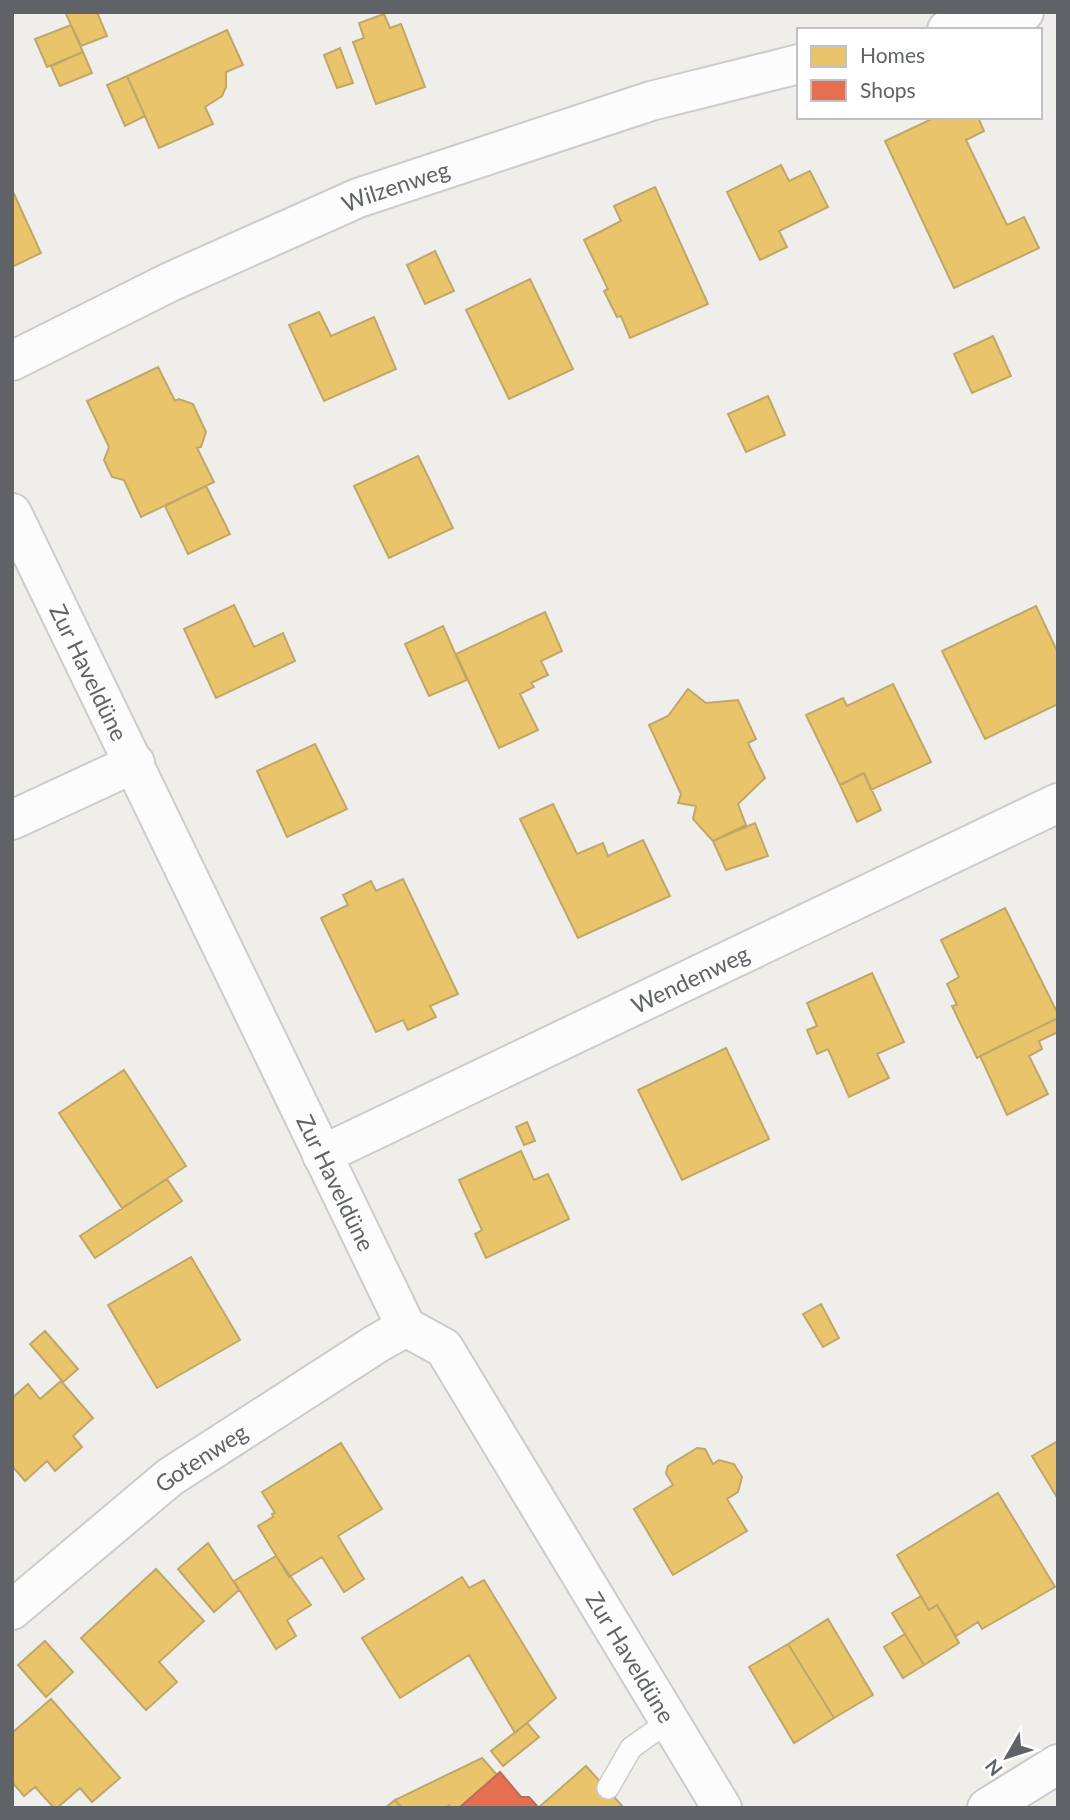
<svg xmlns="http://www.w3.org/2000/svg" width="1070" height="1820" font-family="Lato,sans-serif">
<rect width="100%" height="100%" fill="#efeeea"/>
<path fill="#e9c46a" stroke="#c0a769" stroke-width="2" d="M 65,12 L 97,12 L 107,36 L 81,46 Z
M 384,14 L 390,28 L 401,24 L 425,87 L 376,104 L 353,42 L 364,38 L 359,23 Z
M 71,25 L 83,52 L 47,67 L 35,39 Z
M 227,30 L 243,65 L 226,72 L 226,87 L 222,96 L 205,107 L 213,124 L 159,148 L 127,76 Z
M 340,48 L 353,83 L 337,88 L 324,55 Z
M 83,52 L 92,73 L 60,86 L 51,66 Z
M 127,76 L 145,116 L 125,126 L 107,85 Z
M 936,117 L 978,117 L 984,131 L 966,140 L 1007,225 L 1024,217 L 1039,248 L 954,288 L 885,141 Z
M 781,165 L 789,181 L 810,171 L 828,207 L 779,231 L 787,247 L 760,260 L 727,192 Z
M 655,187 L 708,304 L 630,338 L 621,316 L 617,317 L 604,291 L 608,289 L 584,240 L 621,221 L 614,206 Z
M 14,194 L 41,253 L 12,267 L 12,195 Z
M 435,251 L 454,291 L 425,304 L 407,265 Z
M 530,279 L 573,369 L 509,399 L 466,310 Z
M 319,312 L 331,336 L 374,317 L 396,369 L 324,401 L 289,325 Z
M 993,336 L 1011,376 L 972,393 L 954,354 Z
M 158,367 L 175,401 L 179,399 L 193,404 L 206,432 L 201,447 L 197,448 L 214,482 L 141,517 L 124,480 L 112,477 L 104,460 L 109,447 L 87,401 Z
M 768,396 L 785,435 L 746,452 L 728,414 Z
M 418,456 L 453,528 L 389,558 L 354,486 Z
M 206,486 L 230,534 L 188,554 L 165,506 Z
M 234,605 L 254,647 L 283,633 L 295,661 L 216,698 L 184,629 Z
M 1036,606 L 1058,653 L 1058,704 L 985,739 L 942,651 Z
M 545,612 L 562,651 L 541,661 L 548,675 L 531,683 L 534,687 L 520,694 L 538,730 L 499,748 L 456,654 Z
M 443,626 L 467,680 L 429,696 L 405,644 Z
M 893,684 L 931,762 L 871,790 L 864,773 L 840,785 L 806,715 L 843,698 L 847,706 Z
M 688,689 L 706,703 L 738,700 L 756,739 L 748,743 L 765,778 L 738,804 L 746,825 L 713,841 L 693,819 L 696,806 L 678,803 L 681,794 L 649,725 L 668,716 Z
M 315,744 L 347,809 L 287,837 L 257,771 Z
M 864,773 L 881,810 L 857,822 L 840,785 Z
M 553,804 L 577,854 L 603,843 L 608,856 L 643,840 L 670,896 L 578,938 L 520,819 Z
M 755,823 L 768,856 L 726,870 L 713,841 Z
M 403,879 L 458,994 L 430,1006 L 436,1017 L 408,1030 L 403,1020 L 376,1032 L 321,918 L 348,905 L 343,895 L 371,881 L 376,891 Z
M 1005,908 L 1058,1014 L 1058,1018 L 977,1058 L 952,1006 L 957,1005 L 947,984 L 959,977 L 941,940 Z
M 872,973 L 904,1042 L 877,1054 L 889,1078 L 849,1097 L 828,1049 L 817,1054 L 807,1030 L 817,1026 L 807,1003 Z
M 1058,1018 L 1058,1032 L 1039,1041 L 1042,1049 L 1029,1056 L 1048,1094 L 1007,1115 L 980,1056 Z
M 726,1048 L 769,1139 L 682,1180 L 638,1090 Z
M 124,1070 L 186,1166 L 122,1208 L 59,1113 Z
M 527,1122 L 535,1141 L 524,1145 L 516,1127 Z
M 521,1151 L 534,1180 L 548,1174 L 569,1219 L 486,1258 L 475,1234 L 482,1230 L 459,1180 Z
M 167,1179 L 182,1201 L 95,1258 L 80,1236 Z
M 191,1257 L 240,1340 L 157,1388 L 108,1305 Z
M 821,1304 L 839,1338 L 823,1347 L 803,1314 Z
M 45,1331 L 78,1369 L 63,1382 L 30,1344 Z
M 61,1381 L 93,1418 L 73,1436 L 82,1447 L 55,1471 L 47,1461 L 25,1481 L 12,1466 L 12,1398 L 28,1384 L 40,1399 Z
M 1058,1441 L 1058,1499 L 1032,1456 Z
M 341,1443 L 382,1509 L 338,1536 L 364,1579 L 344,1592 L 322,1557 L 289,1577 L 258,1526 L 273,1517 L 272,1514 L 275,1513 L 262,1492 Z
M 697,1448 L 705,1449 L 713,1464 L 719,1460 L 734,1464 L 742,1477 L 738,1492 L 727,1499 L 747,1531 L 673,1575 L 634,1509 L 673,1485 L 666,1473 L 668,1466 Z
M 998,1493 L 1055,1587 L 982,1629 L 978,1622 L 956,1636 L 937,1605 L 929,1610 L 897,1555 Z
M 208,1543 L 239,1590 L 214,1612 L 178,1569 Z
M 276,1556 L 311,1605 L 287,1620 L 296,1636 L 276,1649 L 234,1581 Z
M 156,1569 L 204,1621 L 159,1662 L 177,1682 L 146,1710 L 81,1638 Z
M 462,1577 L 469,1588 L 484,1580 L 556,1698 L 515,1733 L 469,1655 L 400,1698 L 362,1638 Z
M 921,1596 L 929,1610 L 937,1605 L 959,1643 L 924,1665 L 892,1613 Z
M 828,1619 L 873,1695 L 834,1718 L 788,1644 Z
M 905,1634 L 924,1665 L 903,1678 L 884,1647 Z
M 45,1641 L 73,1672 L 46,1697 L 18,1665 Z
M 788,1644 L 834,1718 L 794,1743 L 749,1667 Z
M 51,1699 L 120,1778 L 92,1802 L 80,1788 L 57,1808 L 54,1808 L 35,1787 L 24,1796 L 12,1782 L 12,1733 Z
M 527,1723 L 539,1737 L 503,1766 L 491,1751 Z
M 482,1758 L 497,1775 L 459,1808 L 451,1808 L 449,1805 L 446,1808 L 402,1808 L 395,1800 Z
M 586,1766 L 624,1808 L 538,1808 Z
M 395,1800 L 402,1808 L 385,1808 Z"/>
<path fill="#e76f51" stroke="#be6b58" stroke-width="2" d="M 500,1772 L 521,1797 L 529,1797 L 539,1808 L 459,1808 Z"/>
<g fill="none" stroke-linecap="round" stroke-linejoin="round">
<g stroke="#cbcccc" stroke-width="24">
<path id="service" d="M 608,1788 L 631,1748 L 669,1721"/>
</g>
<g stroke="#cbcccc" stroke-width="42">
<g id="minor">
<path d="M 947,30 L 1024,12"/>
<path id="s1" d="M 12,361 L 170,282 L 358,198 L 651,101 L 799,64"/>
<path id="s2" d="M 12,513 L 406,1327 L 444,1348 L 722,1808"/>
<path d="M 12,820 L 135,763"/>
<path id="s3" d="M 322,1155 L 1058,803"/>
<path id="s4" d="M 12,1610 L 170,1477 L 376,1344 L 406,1327"/>
</g>
</g>
<g stroke="#cacacb" stroke-width="42">
<path id="secondary" d="M 987,1808 L 1058,1764"/>
</g>
<use href="#service" stroke="#fdfcfc" stroke-width="21"/>
<use href="#minor" stroke="#fdfcfc" stroke-width="38"/>
<use href="#secondary" stroke="#fdfcfc" stroke-width="38"/>
</g>
<g text-anchor="middle" dominant-baseline="central" stroke-width="7" stroke-linejoin="round" paint-order="stroke">
<g font-size="23" fill="#5f6368" stroke="#fff">
<text stroke="none"><textPath href="#s1" startOffset="422">Wilzenweg</textPath></text>
<text stroke="none"><textPath href="#s2" startOffset="177">Zur Haveldüne</textPath></text>
<text stroke="none"><textPath href="#s3" startOffset="408">Wendenweg</textPath></text>
<text stroke="none"><textPath href="#s2" startOffset="744">Zur Haveldüne</textPath></text>
<text stroke="none"><textPath href="#s4" startOffset="243">Gotenweg</textPath></text>
<text stroke="none"><textPath href="#s2" startOffset="1309">Zur Haveldüne</textPath></text>
</g>
</g>
<rect width="1070" height="1820" fill="none" stroke="#5f6368" stroke-width="28"/>
<rect x="797" y="28" width="245" height="91" fill="#ffffff" stroke="#bfc1c3" stroke-width="2"/>
<rect x="811" y="46" width="35" height="21" fill="#e9c46a" stroke="#bfc1c3" stroke-width="2"/>
<text x="860" y="63" font-size="21" fill="#5f6368">Homes</text>
<rect x="811" y="80" width="35" height="21" fill="#e76f51" stroke="#bfc1c3" stroke-width="2"/>
<text x="860" y="98" font-size="21" fill="#5f6368">Shops</text>
<g transform="translate(1007 1757) rotate(231)" stroke="#ffffff" stroke-width="5" paint-order="stroke">
<path d="M0-5L12 26L0 18L-12 26Z" fill="#5f6368"/>
<text y="-10" font-size="19" font-weight="bold" text-anchor="middle" fill="#5f6368">N</text>
</g>
</svg>
